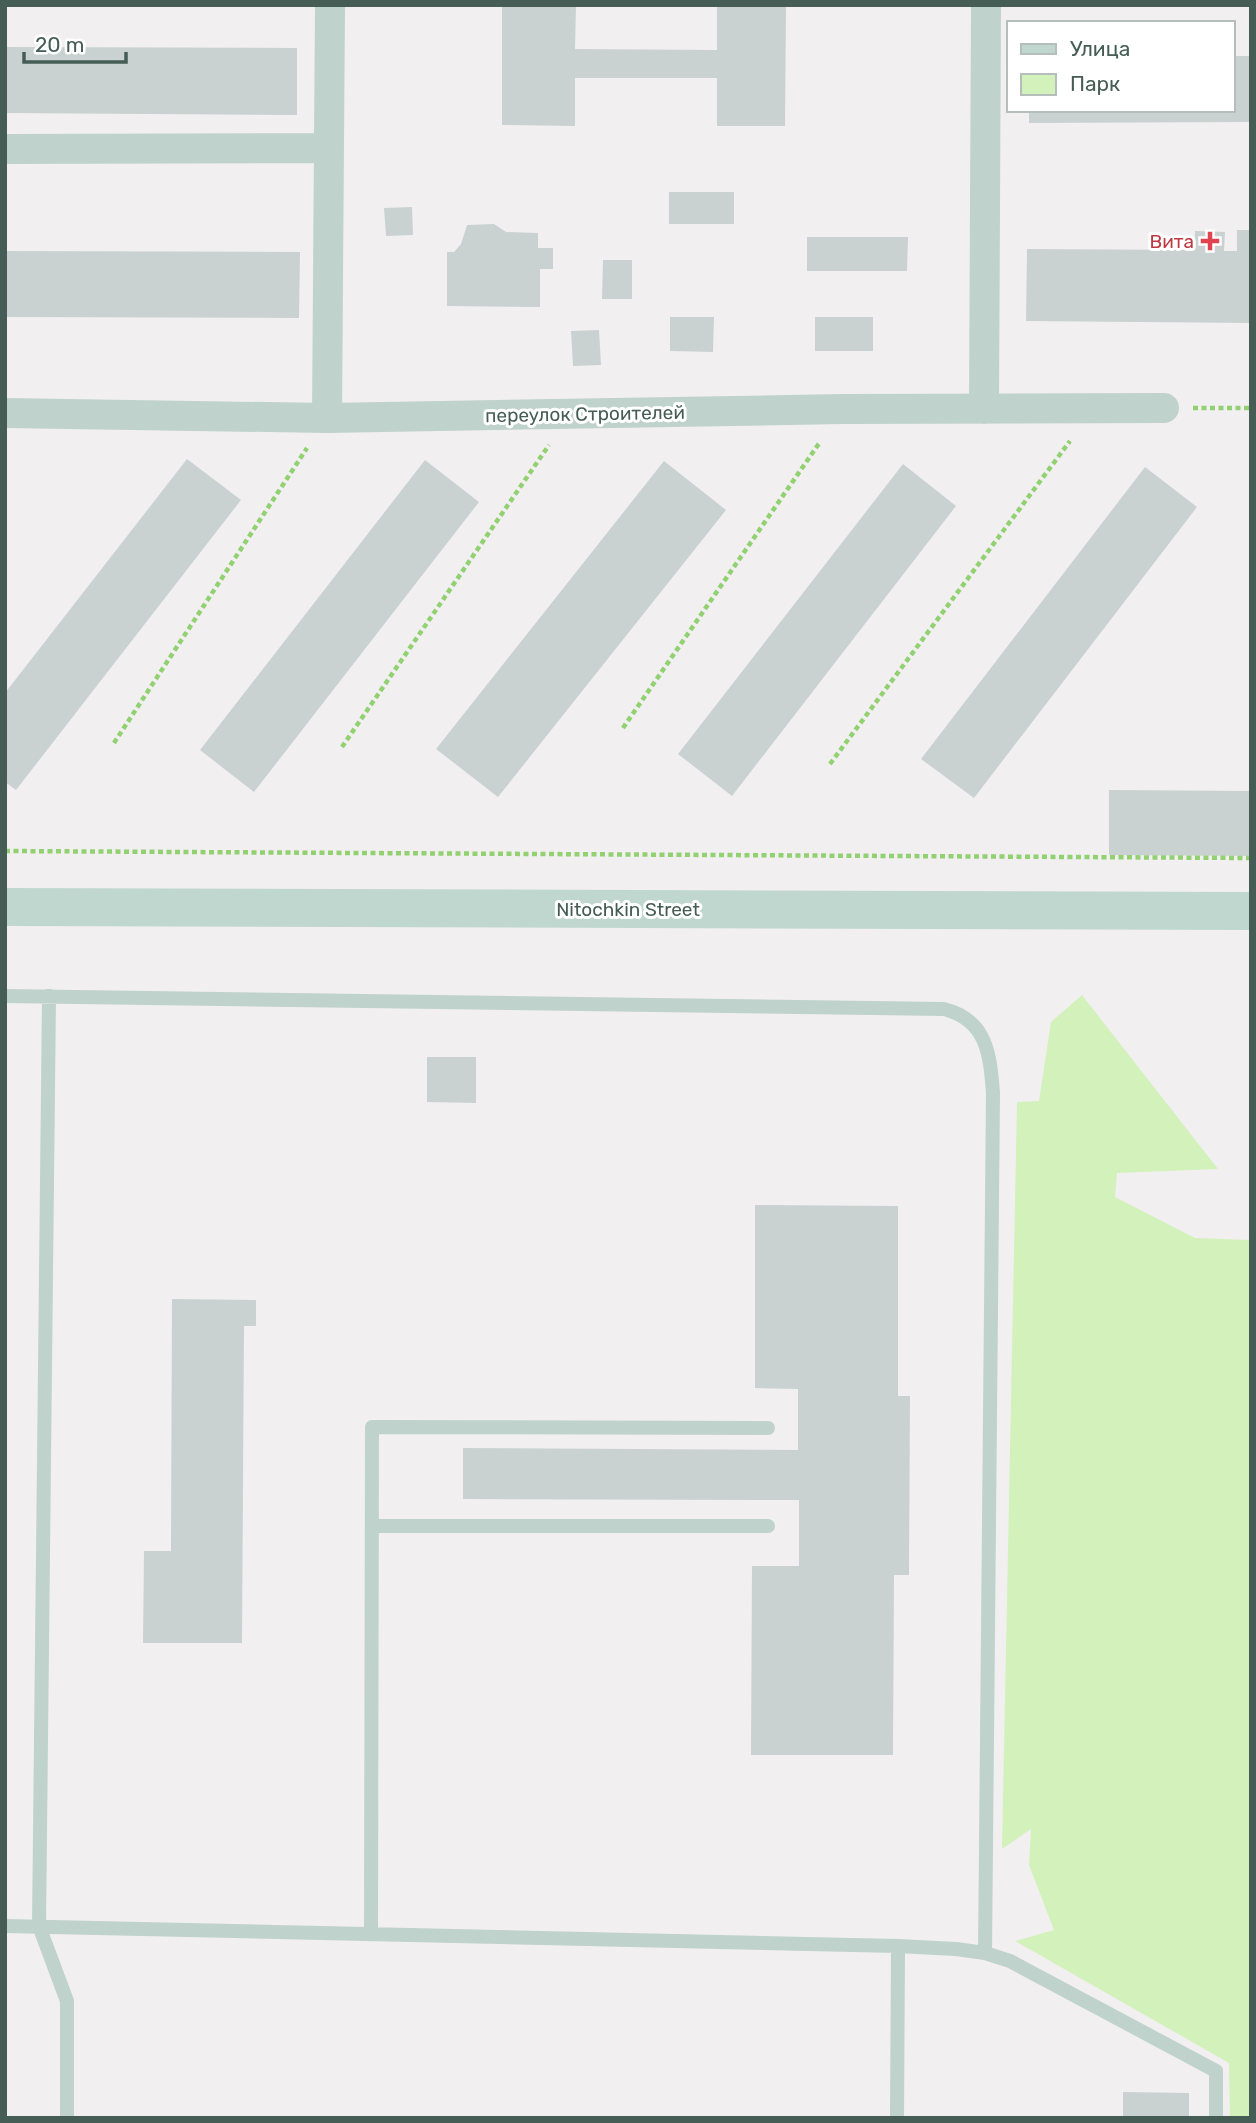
<svg xmlns="http://www.w3.org/2000/svg" width="1256" height="2123" font-family="Rubik,sans-serif">
<rect width="100%" height="100%" fill="#f2eff1"/>
<path fill="#d3f1bb" d="M 1082,995 L 1218,1169 L 1117,1173 L 1115,1197 L 1195,1238 L 1251,1240 L 1251,2118 L 1230,2118 L 1229,2063 L 1015,1941 L 1054,1930 L 1029,1865 L 1031,1829 L 1002,1849 L 1017,1102 L 1039,1101 L 1051,1022 Z"/>
<path fill="#c9d2d0" d="M 502,5 L 576,5 L 575,49 L 717,50 L 717,5 L 786,5 L 785,126 L 717,126 L 717,78 L 575,78 L 575,126 L 502,125 Z
M 5,47 L 297,48 L 297,115 L 5,113 Z
M 1233,56 L 1251,56 L 1251,122 L 1029,123 L 1029,110 L 1233,110 Z
M 669,192 L 734,192 L 734,224 L 669,224 Z
M 412,207 L 413,235 L 386,236 L 384,208 Z
M 494,224 L 506,232 L 538,233 L 538,248 L 553,248 L 553,269 L 540,269 L 540,307 L 447,306 L 447,252 L 454,252 L 461,244 L 467,225 Z
M 1237,230 L 1251,230 L 1251,323 L 1026,321 L 1027,249 L 1195,250 L 1195,231 L 1225,232 L 1224,251 L 1237,251 Z
M 807,237 L 908,237 L 907,271 L 807,271 Z
M 5,251 L 300,252 L 299,318 L 5,317 Z
M 603,260 L 632,260 L 632,299 L 602,299 Z
M 670,317 L 714,317 L 713,352 L 670,351 Z
M 815,317 L 873,317 L 873,351 L 815,351 Z
M 599,330 L 601,365 L 573,366 L 571,331 Z
M 187,459 L 241,500 L 16,790 L 5,782 L 5,693 Z
M 425,460 L 479,502 L 254,792 L 200,750 Z
M 664,461 L 726,510 L 498,797 L 436,749 Z
M 903,464 L 956,506 L 732,796 L 678,754 Z
M 1145,467 L 1197,507 L 974,798 L 921,759 Z
M 1109,790 L 1251,791 L 1251,856 L 1109,855 Z
M 427,1057 L 476,1057 L 476,1103 L 427,1102 Z
M 755,1205 L 898,1206 L 898,1396 L 910,1396 L 909,1575 L 894,1575 L 893,1755 L 751,1755 L 752,1566 L 799,1566 L 799,1500 L 463,1499 L 463,1448 L 798,1450 L 798,1389 L 755,1388 Z
M 172,1299 L 256,1300 L 256,1326 L 244,1326 L 242,1643 L 143,1643 L 144,1551 L 171,1551 Z
M 1123,2092 L 1189,2093 L 1189,2118 L 1123,2118 Z"/>
<g fill="none" stroke-linecap="round" stroke-linejoin="round">
<path stroke="#91d171" stroke-width="4.5" stroke-dasharray="5 3.5" stroke-linecap="butt" d="M 1193,408 L 1251,408
M 623,728 L 820,442
M 114,743 L 307,448
M 342,747 L 549,445
M 830,764 L 1070,441
M 5,851 L 1251,858"/>
<path stroke="#bfd2cb" stroke-width="14" d="M 5,996 L 944,1009 C 987,1020 990,1054 993,1093 L 985,1953
M 49,996 L 39,1926 L 67,2001 L 67,2118
M 372,1526 L 768,1526
M 5,1926 L 898,1946 L 956,1949 L 985,1953 L 1010,1961 L 1216,2071 L 1216,2118
M 371,1934 L 372,1427 L 768,1428
M 897,2118 L 898,1946"/>
<path stroke="#bfd2cb" stroke-width="30" d="M 5,149 L 328,148
M 984,409 L 986,5
M 5,413 L 327,418 L 843,409 L 1164,408
M 327,418 L 330,5"/>
<path stroke="#bfd7cf" stroke-width="38" d="M 5,907 L 1251,911"/>
</g>
<path fill="#e0444e" stroke="#fff" stroke-width="2.5" d="M1206.5 230.5h7v7h7v7h-7v7h-7v-7h-7v-7h7z"/>
<g text-anchor="middle" dominant-baseline="central" stroke-width="6" stroke-linejoin="round" paint-order="stroke">
<g font-size="19" fill="#be3a42" stroke="#fff" text-anchor="end">
<text x="1194" y="241">Вита</text>
</g>
<g font-size="19" fill="#465d55" stroke="#fff">
<text transform="translate(585 414) rotate(-1)">переулок Строителей</text>
<text x="628" y="909">Nitochkin Street</text>
</g>
</g>
<rect width="1256" height="2123" fill="none" stroke="#465d55" stroke-width="14"/>
<rect x="1007" y="21" width="228" height="91" fill="#ffffff" stroke="#b5bebb" stroke-width="2"/>
<rect x="1021" y="44" width="35" height="10" fill="#bfd7cf" stroke="#b5bebb" stroke-width="2"/>
<text x="1070" y="56" font-size="21" fill="#465d55">Улица</text>
<rect x="1021" y="74" width="35" height="21" fill="#d3f1bb" stroke="#b5bebb" stroke-width="2"/>
<text x="1070" y="91" font-size="21" fill="#465d55">Парк</text>
<path d="M24 52v10h102v-10" fill="none" stroke="#465d55" stroke-width="3.5"/>
<text x="35" y="52" font-size="21" fill="#465d55" stroke="#ffffff" stroke-width="5" paint-order="stroke">20 m</text>
</svg>
